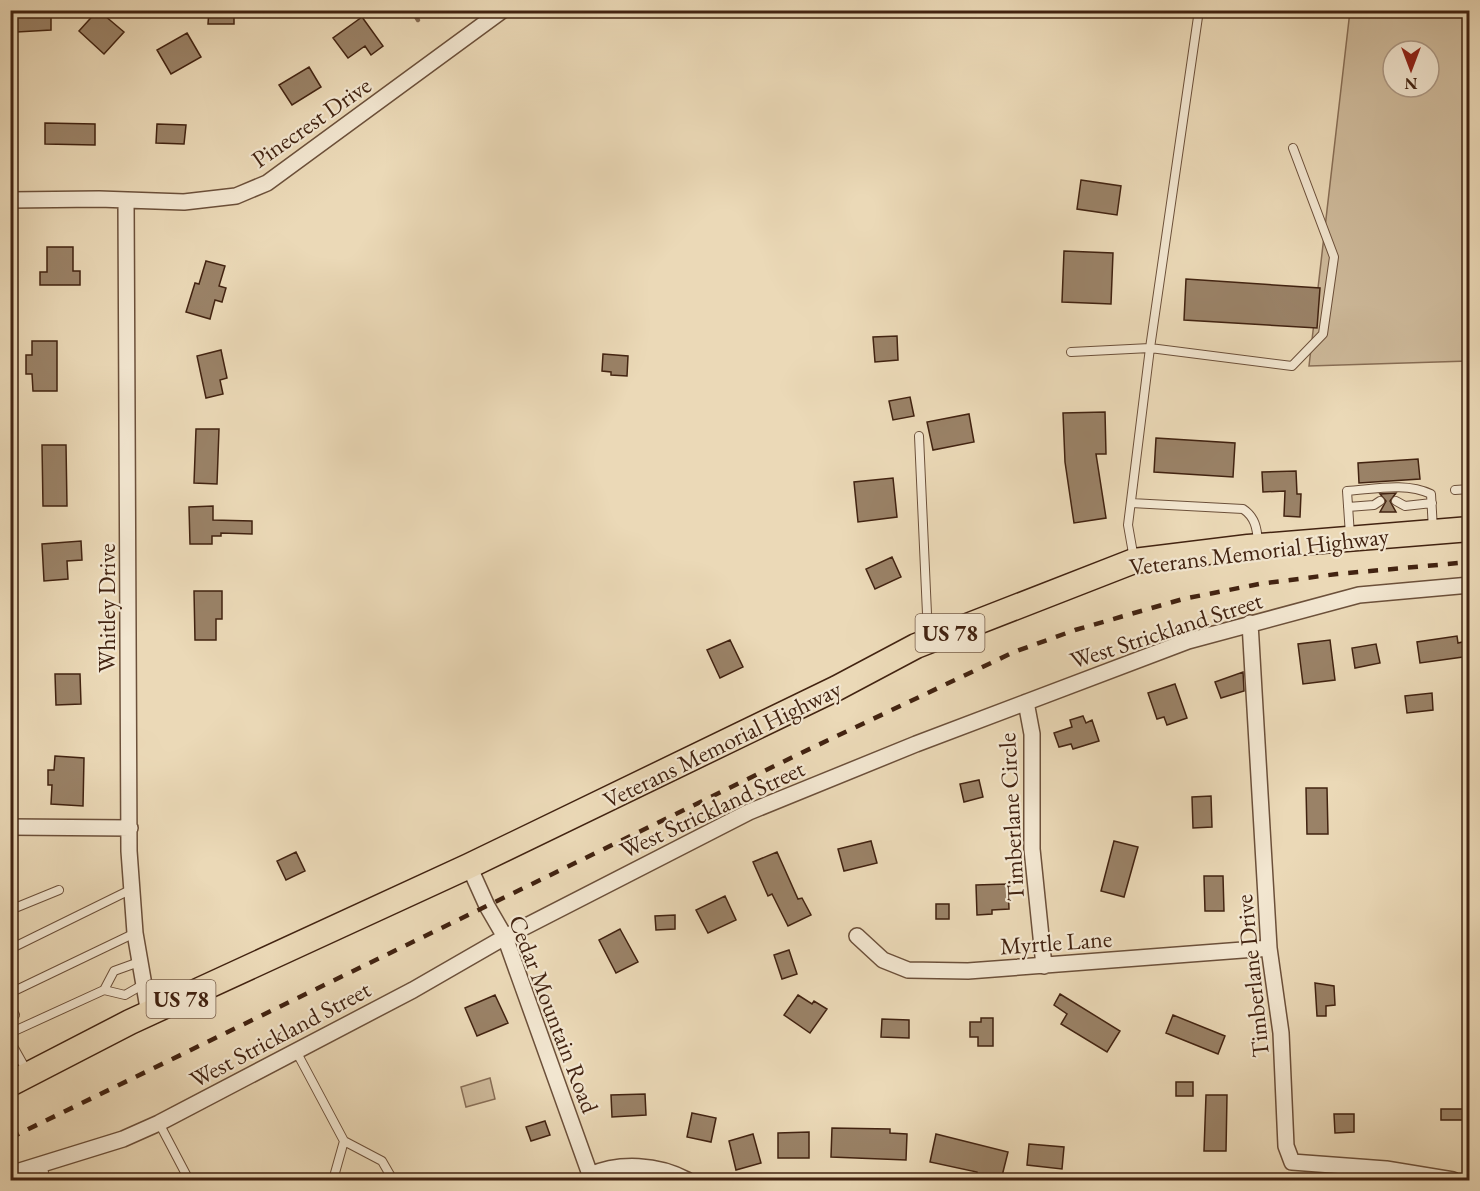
<svg xmlns="http://www.w3.org/2000/svg" width="1480" height="1191" font-family="'EB Garamond',serif">
<rect width="100%" height="100%" fill="#ebd9b7"/>
<filter id="stains"><feTurbulence type="fractalNoise" baseFrequency=".00333" numOctaves="4"/><feColorMatrix values="0 0 0 0 .2 0 0 0 0 .09 0 0 0 0 .02 0 0 0 .5 -.17"/></filter>
<radialGradient id="worn" r=".72"><stop offset=".6" stop-color="#630" stop-opacity="0"/><stop offset="1" stop-color="#630" stop-opacity=".3"/></radialGradient>
<path fill="#ceba9b" stroke="#886e56" stroke-width="1.5" fill-rule="evenodd" d="M 1350,11 L 1469,11 L 1469,361 L 1309,366 ZM 1393,51 L 1429,51 L 1429,87 L 1393,87 Z
M 490,1078 L 495,1099 L 466,1107 L 461,1087 Z"/>
<g fill="none" stroke-linecap="round" stroke-linejoin="round">
<path stroke="#856b53" stroke-width="4.5" d="M 412,10 L 418,20"/>
</g>
<path fill="#9a8267" stroke="#422311" stroke-width="1.5" d="M 16,10 L 51,10 L 51,30 L 17,32 Z
M 98,10 L 124,32 L 104,54 L 79,31 Z
M 209,10 L 234,10 L 234,24 L 208,24 Z
M 362,17 L 383,46 L 371,55 L 365,46 L 348,58 L 333,38 Z
M 187,33 L 201,57 L 171,74 L 157,50 Z
M 309,67 L 321,87 L 292,105 L 279,85 Z
M 45,123 L 95,124 L 95,145 L 45,144 Z
M 157,124 L 186,125 L 184,144 L 156,143 Z
M 1081,180 L 1121,186 L 1117,215 L 1077,209 Z
M 47,247 L 73,247 L 73,271 L 80,271 L 80,285 L 40,285 L 40,272 L 47,272 Z
M 1064,251 L 1113,253 L 1111,304 L 1062,302 Z
M 206,261 L 225,266 L 219,286 L 226,288 L 222,302 L 215,300 L 210,319 L 186,312 L 195,283 L 199,284 Z
M 1186,279 L 1320,288 L 1317,328 L 1184,320 Z
M 897,336 L 898,360 L 875,362 L 873,337 Z
M 32,341 L 57,341 L 57,391 L 33,391 L 32,374 L 26,374 L 26,355 L 32,355 Z
M 221,350 L 227,378 L 220,380 L 223,394 L 206,398 L 197,356 Z
M 603,354 L 628,356 L 627,376 L 611,375 L 611,372 L 602,371 Z
M 910,397 L 914,416 L 893,420 L 889,401 Z
M 1105,412 L 1106,454 L 1096,454 L 1106,518 L 1074,523 L 1065,462 L 1063,413 Z
M 969,414 L 974,442 L 933,450 L 927,422 Z
M 196,429 L 219,429 L 217,484 L 194,483 Z
M 1156,438 L 1235,443 L 1233,477 L 1154,472 Z
M 42,445 L 66,445 L 67,506 L 43,506 Z
M 1418,459 L 1420,479 L 1359,483 L 1358,463 Z
M 1296,471 L 1297,494 L 1301,494 L 1300,517 L 1284,516 L 1285,491 L 1263,492 L 1262,472 Z
M 893,478 L 897,517 L 858,522 L 854,482 Z
M 1396,493 L 1390,501 L 1396,512 L 1380,512 L 1386,501 L 1380,494 Z
M 213,506 L 213,520 L 252,521 L 252,534 L 221,533 L 221,536 L 212,536 L 212,544 L 190,544 L 189,507 Z
M 81,541 L 82,560 L 67,561 L 68,579 L 44,581 L 42,544 Z
M 892,557 L 901,577 L 875,589 L 866,569 Z
M 194,591 L 222,591 L 222,619 L 216,619 L 216,640 L 195,640 Z
M 1457,636 L 1458,643 L 1467,641 L 1470,656 L 1420,663 L 1417,642 Z
M 730,640 L 743,667 L 720,678 L 707,650 Z
M 1330,640 L 1335,680 L 1303,684 L 1298,644 Z
M 1376,644 L 1380,663 L 1355,668 L 1352,648 Z
M 1243,672 L 1244,691 L 1221,698 L 1215,682 Z
M 55,674 L 80,674 L 81,704 L 56,705 Z
M 1175,684 L 1187,718 L 1167,725 L 1164,717 L 1157,719 L 1148,693 Z
M 1432,693 L 1433,710 L 1407,713 L 1405,696 Z
M 1083,716 L 1086,723 L 1092,720 L 1099,741 L 1073,749 L 1071,744 L 1059,747 L 1054,733 L 1072,727 L 1070,720 Z
M 55,756 L 84,758 L 83,806 L 51,804 L 52,785 L 48,785 L 48,770 L 54,770 Z
M 979,780 L 983,797 L 964,802 L 960,784 Z
M 1306,788 L 1327,788 L 1328,834 L 1307,834 Z
M 1211,796 L 1212,827 L 1193,828 L 1192,797 Z
M 871,841 L 877,863 L 844,871 L 838,849 Z
M 1114,841 L 1138,847 L 1124,897 L 1101,891 Z
M 296,852 L 305,871 L 286,880 L 277,861 Z
M 777,852 L 798,899 L 802,898 L 811,915 L 788,926 L 772,894 L 768,896 L 753,862 Z
M 1204,876 L 1223,876 L 1224,911 L 1205,911 Z
M 1008,884 L 1009,909 L 992,910 L 992,914 L 977,915 L 976,885 Z
M 725,896 L 736,920 L 708,933 L 696,910 Z
M 936,904 L 949,904 L 949,919 L 936,919 Z
M 675,915 L 675,929 L 656,930 L 655,916 Z
M 620,929 L 638,962 L 616,973 L 599,940 Z
M 789,950 L 797,974 L 782,979 L 774,955 Z
M 1315,983 L 1334,986 L 1335,1005 L 1326,1006 L 1326,1016 L 1317,1016 Z
M 1060,994 L 1120,1031 L 1107,1052 L 1061,1024 L 1067,1014 L 1054,1005 Z
M 495,995 L 508,1023 L 477,1036 L 465,1008 Z
M 798,995 L 812,1004 L 814,1001 L 827,1009 L 810,1033 L 784,1015 Z
M 1173,1015 L 1225,1036 L 1218,1054 L 1166,1033 Z
M 981,1018 L 993,1018 L 993,1046 L 978,1046 L 978,1037 L 970,1037 L 970,1022 L 981,1022 Z
M 882,1019 L 909,1020 L 909,1038 L 881,1037 Z
M 1176,1082 L 1193,1082 L 1193,1096 L 1176,1096 Z
M 645,1094 L 646,1115 L 612,1117 L 611,1095 Z
M 1206,1095 L 1227,1095 L 1226,1151 L 1204,1151 Z
M 1441,1109 L 1470,1109 L 1470,1120 L 1441,1120 Z
M 692,1113 L 716,1118 L 711,1142 L 687,1137 Z
M 1334,1114 L 1354,1114 L 1354,1132 L 1335,1133 Z
M 545,1121 L 550,1135 L 531,1141 L 526,1127 Z
M 832,1128 L 890,1129 L 890,1133 L 907,1134 L 906,1160 L 831,1157 Z
M 809,1132 L 809,1158 L 778,1158 L 778,1133 Z
M 753,1134 L 761,1163 L 736,1170 L 729,1141 Z
M 936,1134 L 1008,1152 L 1001,1180 L 977,1175 L 977,1172 L 930,1162 Z
M 1029,1144 L 1064,1147 L 1062,1169 L 1027,1165 Z"/>
<g fill="none" stroke-linecap="round" stroke-linejoin="round">
<g stroke="#6c503a" stroke-width="10">
<path id="service" d="M 1071,352 L 1150,348 L 1292,366 L 1323,334 L 1334,257 L 1293,148
M 919,436 L 928,636
M 1455,490 L 1470,489
M 1396,501 L 1405,506 L 1432,503
M 1131,503 L 1243,509 C 1255,517 1257,528 1258,542
M 1348,507 L 1374,505 L 1380,501
M 1350,535 L 1347,491 C 1375,489 1406,482 1431,494 L 1433,530
M 1134,559 L 1128,525 L 1150,348 L 1199,10
M 10,910 L 59,890
M 10,949 L 132,889
M 104,990 L 114,971 L 139,962
M 10,993 L 135,933
M 10,1005 L 15,1015 L 10,1017
M 10,1033 L 104,990 L 125,995 L 144,984
M 10,1041 L 28,1073
M 296,1051 L 344,1141 L 382,1161 L 393,1180
M 159,1123 L 189,1180
M 42,1165 L 46,1180
M 333,1180 L 344,1141"/>
</g>
<g stroke="#6c503a" stroke-width="18">
<path id="minor" d="M 10,200 L 99,199 L 184,202 L 236,196 L 267,183 L 503,10
M 126,200 L 129,851 L 135,933 L 149,1014
M 1250,623 L 1269,948 L 1281,1033 L 1286,1146 L 1292,1162 L 1386,1169 L 1453,1180
M 1026,702 L 1032,734 L 1032,849 L 1044,966
M 10,827 L 130,828
M 469,866 L 487,906 L 505,937 L 592,1180
M 857,936 L 883,960 L 908,970 L 968,971 L 1269,948
M 10,1174 L 123,1139 L 159,1123 L 413,990 L 505,937 L 749,812 L 916,744 L 1188,641 L 1359,595 L 1470,585
M 590,1175 C 619,1162 658,1164 687,1180"/>
</g>
<g stroke="#422311" stroke-width="27">
<path id="primary" d="M 10,1084 L 130,1022 L 469,866 L 837,688 L 916,646 L 1134,561 L 1248,547 L 1470,529"/>
</g>
<use href="#service" stroke="#f2e6d0" stroke-width="8"/>
<use href="#minor" stroke="#f2e6d0" stroke-width="15"/>
<use href="#primary" stroke="#ebd9b7" stroke-width="24"/>
<path stroke="#422311" stroke-width="4.5" stroke-dasharray="10 10" stroke-linecap="butt" d="M 10,1138 L 799,754 L 1014,652 L 1075,630 L 1183,599 L 1259,584 L 1337,574 L 1470,562"/>
</g>
<g text-anchor="middle" dominant-baseline="central" stroke-width="4.5" stroke-linejoin="round" paint-order="stroke">
<g fill="#f2e6d0" stroke="#775e4a" stroke-width="1.5">
<rect x="915.5" y="614" width="69" height="38" rx="4.5"/>
<rect x="146.5" y="980" width="69" height="38" rx="4.5"/>
</g>
<g font-size="22" font-weight="bold" fill="#422311">
<text x="950" y="633">US 78</text>
<text x="181" y="999">US 78</text>
</g>
<g font-size="24" fill="#422311" stroke="#f2e6d0">
<text transform="translate(311 122) rotate(-35)">Pinecrest Drive</text>
<text transform="translate(1259 551) rotate(-7)">Veterans Memorial Highway</text>
<text transform="translate(106 608) rotate(-90)">Whitley Drive</text>
<text transform="translate(1166 630) rotate(-18)">West Strickland Street</text>
<text transform="translate(722 744) rotate(-26)">Veterans Memorial Highway</text>
<text transform="translate(712 809) rotate(-25)">West Strickland Street</text>
<text transform="translate(1011 817) rotate(-93)">Timberlane Circle</text>
<text transform="translate(1056 942) rotate(-4)">Myrtle Lane</text>
<text transform="translate(1252 976) rotate(-96)">Timberlane Drive</text>
<text transform="translate(554 1014) rotate(69)">Cedar Mountain Road</text>
<text transform="translate(280 1034) rotate(-28)">West Strickland Street</text>
</g>
</g>
<rect width="1480" height="1191" fill="none" stroke="#ebd9b7" stroke-width="36"/>
<rect x="12" y="12" width="1456" height="1167" fill="none" stroke="#422311" stroke-width="3"/>
<rect x="18" y="18" width="1444" height="1155" fill="none" stroke="#422311" stroke-width="1.5"/>
<g transform="translate(1411 69) rotate(180)"><circle r="28" fill="#f2e6d0" stroke="#ac9884" stroke-width="1.5"/>
<path d="M0-4.5L10 22L0 15L-10 22Z" fill="#8f2418"/>
<text y="-9" font-size="16" font-weight="bold" text-anchor="middle" fill="#422311">N</text>
</g>
<rect width="100%" height="100%" filter="url(#stains)"/>
<rect width="100%" height="100%" fill="url(#worn)"/>
</svg>
